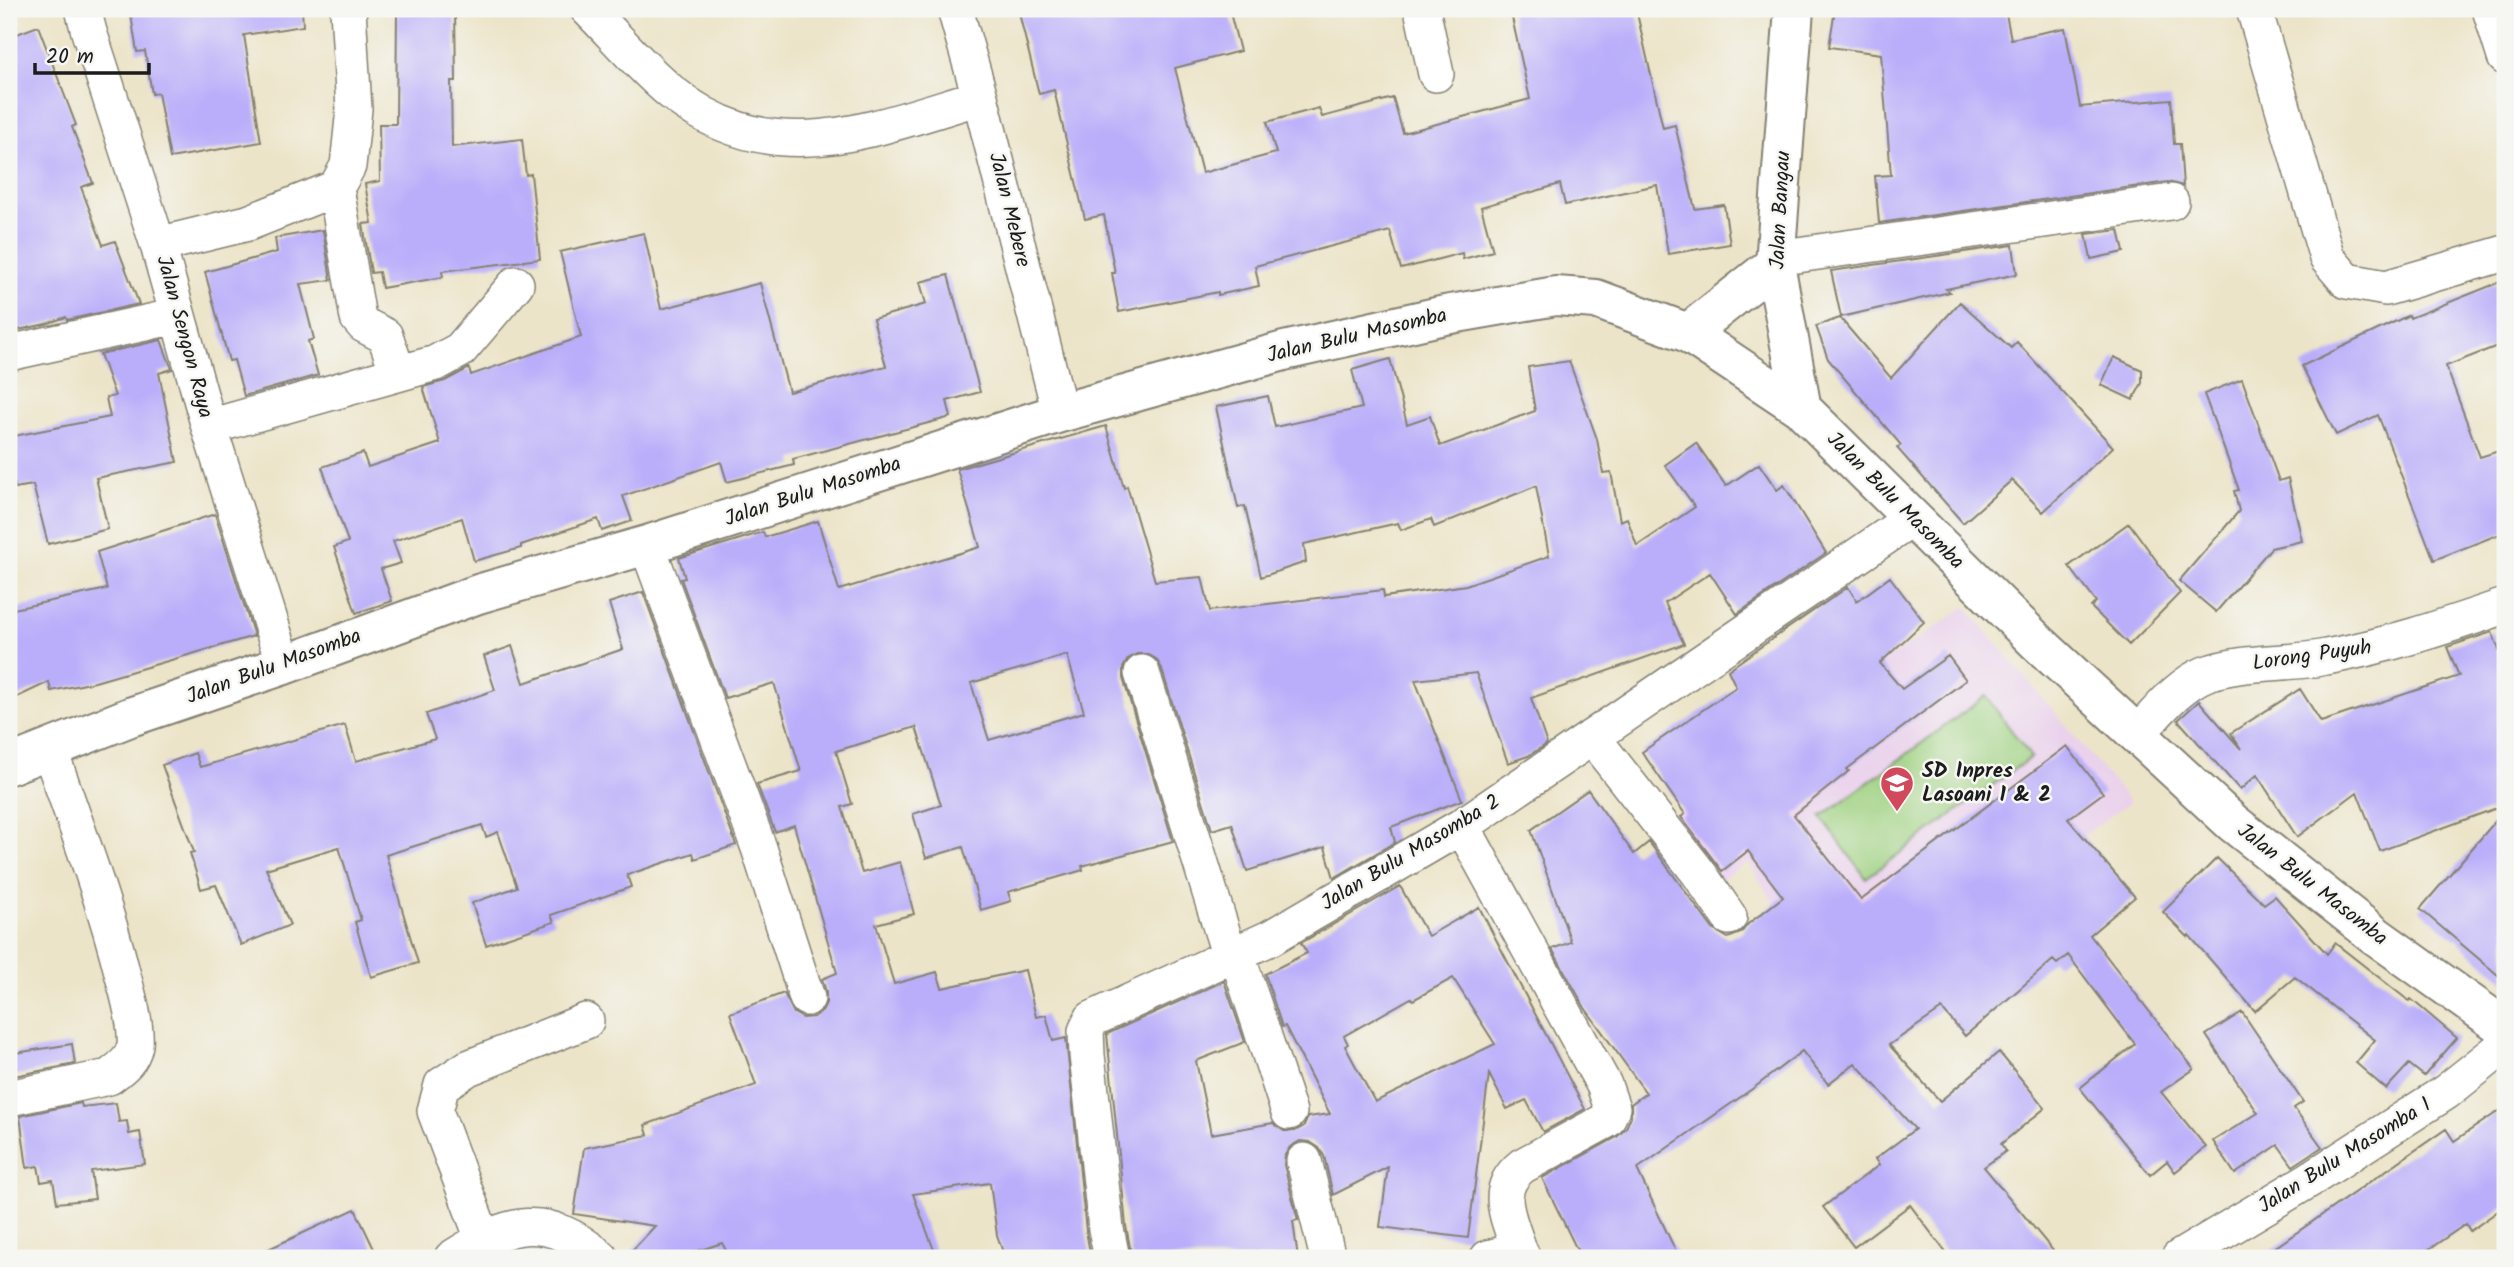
<svg xmlns="http://www.w3.org/2000/svg" width="2514" height="1267" font-family="Kalam,sans-serif">
<rect width="100%" height="100%" fill="#f6f6f2"/>
<filter id="ink" filterUnits="userSpaceOnUse"><feTurbulence type="fractalNoise" baseFrequency=".0143" numOctaves="2"/><feDisplacementMap in="SourceGraphic" scale="14" xChannelSelector="R" yChannelSelector="G"/><feConvolveMatrix kernelMatrix="1 2 1 2 8 2 1 2 1" color-interpolation-filters="sRGB"/></filter>
<filter id="wash" filterUnits="userSpaceOnUse"><feTurbulence type="fractalNoise" baseFrequency=".00686" numOctaves="4" result="noise"/><feDisplacementMap in="SourceGraphic" scale="28" xChannelSelector="R" yChannelSelector="G"/><feGaussianBlur stdDeviation="1.57" result="paint"/><feColorMatrix in="noise" values="0 0 0 0 0 0 0 0 0 0 0 0 0 0 0 0 0 1.4 0 .05"/><feComposite in="paint" operator="in"/></filter>
<g filter="url(#wash)">
<rect width="100%" height="100%" fill="#ece4c8"/>
<path fill="#ead1ec" d="M 1966,607 L 2130,802 L 1851,1003 L 1791,931 L 1748,862 L 1714,884 L 1667,823 L 1767,740 Z"/>
<path fill="#9fd181" stroke="#5e764e" stroke-width="2" d="M 1986,696 L 2031,757 L 1866,878 L 1821,817 Z"/>
<g id="blocks">
<path fill="#baaefa" fill-rule="evenodd" d="M 130,9 L 302,9 L 303,26 L 244,35 L 261,142 L 170,158 L 158,93 L 152,94 L 145,51 L 137,52 Z
M 397,9 L 455,9 L 456,81 L 451,81 L 452,147 L 522,139 L 526,175 L 531,174 L 540,259 L 442,271 L 443,277 L 382,288 L 379,272 L 371,273 L 363,224 L 372,223 L 365,184 L 380,181 L 379,124 L 396,124 Z
M 1018,9 L 1229,9 L 1240,51 L 1175,68 L 1202,173 L 1276,153 L 1267,122 L 1319,108 L 1322,117 L 1393,98 L 1403,133 L 1530,99 L 1511,13 L 1530,9 L 1636,9 L 1663,128 L 1675,125 L 1695,209 L 1724,205 L 1730,244 L 1668,254 L 1657,185 L 1565,205 L 1560,184 L 1481,207 L 1493,251 L 1463,259 L 1462,253 L 1401,269 L 1390,231 L 1255,266 L 1259,286 L 1218,295 L 1218,292 L 1119,312 L 1112,273 L 1115,273 L 1104,215 L 1085,219 L 1054,90 L 1039,94 Z
M 1835,9 L 2005,9 L 2011,39 L 2065,28 L 2080,107 L 2171,99 L 2174,144 L 2180,144 L 2183,186 L 2168,182 L 1879,223 L 1875,176 L 1891,175 L 1881,54 L 1829,47 Z
M 38,26 L 76,125 L 72,127 L 93,183 L 81,187 L 103,245 L 115,241 L 139,304 L 67,320 L 66,317 L 46,324 L 9,332 L 9,37 Z
M 323,230 L 331,280 L 300,284 L 314,339 L 308,341 L 318,375 L 244,396 L 234,360 L 229,361 L 205,272 L 277,252 L 275,238 Z
M 2119,230 L 2124,252 L 2091,259 L 2086,234 Z
M 644,233 L 661,309 L 760,283 L 789,392 L 886,366 L 873,319 L 926,304 L 920,282 L 948,275 L 980,392 L 947,401 L 951,417 L 793,459 L 794,465 L 727,482 L 721,462 L 623,496 L 632,521 L 602,531 L 598,519 L 521,545 L 521,548 L 474,561 L 462,518 L 393,541 L 401,563 L 381,569 L 392,601 L 356,613 L 334,547 L 348,542 L 322,467 L 363,453 L 368,467 L 440,443 L 423,387 L 445,381 L 469,368 L 471,375 L 581,337 L 560,252 Z
M 2013,245 L 2017,274 L 1946,289 L 1950,292 L 1841,317 L 1831,271 Z
M 2505,280 L 2505,343 L 2446,366 L 2480,457 L 2505,449 L 2505,532 L 2434,560 L 2378,415 L 2336,435 L 2302,366 L 2409,315 L 2410,318 Z
M 1960,302 L 2011,348 L 2017,342 L 2113,447 L 2043,512 L 2012,480 L 1963,523 L 1897,448 L 1901,445 L 1828,359 L 1816,326 L 1840,318 L 1891,378 Z
M 161,340 L 172,369 L 159,373 L 177,462 L 96,478 L 108,529 L 48,544 L 33,485 L 15,488 L 9,455 L 9,437 L 110,417 L 106,398 L 115,396 L 100,354 Z
M 2114,357 L 2142,370 L 2142,383 L 2133,400 L 2101,385 Z
M 1390,359 L 1407,424 L 1430,416 L 1440,446 L 1535,411 L 1528,367 L 1569,361 L 1597,439 L 1603,473 L 1611,472 L 1620,521 L 1627,518 L 1637,546 L 1695,507 L 1665,465 L 1696,443 L 1726,486 L 1759,464 L 1777,490 L 1784,485 L 1826,553 L 1737,614 L 1710,573 L 1665,603 L 1684,644 L 1531,698 L 1547,744 L 1528,756 L 1508,763 L 1476,673 L 1415,680 L 1462,800 L 1391,827 L 1395,842 L 1334,878 L 1325,847 L 1247,871 L 1232,824 L 1212,830 L 1161,667 L 1156,659 L 1147,654 L 1137,654 L 1128,659 L 1123,668 L 1123,678 L 1173,841 L 1082,866 L 1083,870 L 1008,892 L 1011,901 L 981,910 L 963,847 L 926,858 L 913,814 L 941,805 L 916,727 L 836,751 L 852,804 L 842,807 L 862,873 L 900,862 L 914,914 L 876,924 L 894,984 L 937,972 L 942,988 L 1025,970 L 1036,1017 L 1046,1015 L 1053,1041 L 1066,1038 L 1086,1231 L 1091,1258 L 1005,1258 L 997,1235 L 990,1183 L 913,1194 L 937,1258 L 730,1258 L 722,1243 L 676,1258 L 625,1258 L 655,1226 L 574,1214 L 584,1148 L 648,1135 L 645,1125 L 756,1085 L 730,1013 L 784,993 L 794,1013 L 803,1018 L 814,1017 L 822,1011 L 826,1003 L 826,992 L 822,979 L 837,973 L 794,825 L 775,832 L 757,784 L 801,771 L 774,683 L 725,698 L 681,579 L 685,578 L 679,558 L 763,532 L 765,537 L 818,521 L 839,590 L 980,547 L 957,469 L 1106,426 L 1124,488 L 1127,486 L 1155,581 L 1202,577 L 1210,611 L 1383,590 L 1384,597 L 1466,585 L 1549,556 L 1536,486 L 1434,527 L 1431,519 L 1401,530 L 1398,523 L 1304,544 L 1306,562 L 1261,577 L 1245,506 L 1238,508 L 1216,407 L 1268,396 L 1275,427 L 1362,408 L 1352,370 ZM 1067,655 L 1084,712 L 989,740 L 971,683 Z
M 2242,379 L 2279,481 L 2288,478 L 2302,541 L 2271,548 L 2216,612 L 2179,581 L 2239,511 L 2234,491 L 2239,490 L 2204,394 Z
M 215,514 L 254,636 L 95,682 L 51,691 L 49,682 L 9,701 L 9,610 L 107,589 L 97,552 Z
M 2129,523 L 2180,593 L 2129,645 L 2091,607 L 2096,602 L 2069,566 Z
M 1890,577 L 1924,622 L 1880,663 L 1902,689 L 1948,656 L 1966,680 L 1847,769 L 1849,771 L 1794,815 L 1861,900 L 2067,746 L 2103,793 L 2068,819 L 2135,897 L 2090,935 L 2194,1069 L 2161,1092 L 2206,1147 L 2175,1172 L 2167,1161 L 2150,1175 L 2080,1088 L 2135,1044 L 2068,955 L 2057,964 L 2053,960 L 1965,1036 L 1942,1009 L 1889,1045 L 1940,1101 L 1999,1052 L 2045,1108 L 2001,1144 L 2006,1151 L 1984,1167 L 2059,1258 L 1950,1258 L 1910,1205 L 1854,1247 L 1823,1207 L 1879,1165 L 1875,1159 L 1915,1129 L 1855,1063 L 1828,1084 L 1802,1051 L 1755,1087 L 1637,1169 L 1679,1258 L 1581,1258 L 1542,1178 L 1617,1137 L 1626,1128 L 1631,1116 L 1631,1104 L 1646,1093 L 1585,1008 L 1552,949 L 1571,942 L 1531,830 L 1588,790 L 1634,854 L 1649,842 L 1713,929 L 1728,938 L 1741,933 L 1748,924 L 1783,897 L 1748,851 L 1722,871 L 1681,817 L 1685,814 L 1642,752 L 1736,687 L 1728,670 L 1759,648 L 1848,587 L 1857,601 Z
M 643,592 L 736,845 L 695,859 L 693,853 L 627,875 L 631,887 L 551,915 L 554,922 L 486,945 L 472,903 L 517,887 L 498,832 L 486,837 L 482,825 L 386,855 L 418,963 L 371,977 L 355,922 L 361,920 L 339,847 L 266,869 L 290,925 L 241,945 L 216,885 L 201,889 L 190,853 L 194,852 L 162,765 L 195,753 L 200,767 L 345,725 L 356,761 L 435,739 L 426,714 L 495,690 L 484,656 L 512,646 L 524,683 L 623,649 L 609,603 Z
M 2492,632 L 2505,665 L 2505,805 L 2380,851 L 2357,792 L 2297,837 L 2257,775 L 2240,790 L 2178,720 L 2199,701 L 2241,749 L 2231,733 L 2300,689 L 2321,722 L 2459,676 L 2447,647 Z
M 2505,810 L 2505,981 L 2420,909 Z
M 2217,858 L 2264,904 L 2275,896 L 2327,954 L 2335,943 L 2409,1001 L 2411,999 L 2457,1038 L 2424,1076 L 2409,1064 L 2386,1089 L 2356,1063 L 2375,1040 L 2295,977 L 2255,1011 L 2189,935 L 2188,937 L 2163,912 Z
M 1400,886 L 1428,936 L 1479,907 L 1585,1109 L 1543,1132 L 1526,1100 L 1507,1109 L 1489,1074 L 1468,1238 L 1380,1227 L 1388,1167 L 1333,1195 L 1324,1156 L 1319,1148 L 1310,1142 L 1300,1141 L 1290,1147 L 1285,1155 L 1284,1165 L 1298,1220 L 1293,1221 L 1298,1258 L 1132,1258 L 1126,1226 L 1107,1034 L 1224,981 L 1245,1042 L 1196,1061 L 1211,1134 L 1273,1123 L 1284,1131 L 1295,1131 L 1304,1126 L 1308,1117 L 1330,1114 L 1285,1026 L 1282,1027 L 1265,974 L 1307,953 L 1301,943 ZM 1453,978 L 1495,1044 L 1375,1102 L 1345,1046 L 1348,1044 L 1344,1036 L 1411,998 L 1413,1000 Z
M 2242,1012 L 2303,1102 L 2294,1108 L 2322,1147 L 2293,1166 L 2278,1145 L 2235,1174 L 2213,1141 L 2258,1113 L 2206,1035 Z
M 72,1044 L 75,1064 L 9,1077 L 9,1054 Z
M 81,1103 L 82,1107 L 116,1103 L 119,1122 L 127,1121 L 129,1134 L 140,1132 L 145,1164 L 91,1171 L 95,1199 L 57,1203 L 53,1180 L 41,1182 L 38,1166 L 27,1168 L 20,1116 Z
M 2505,1107 L 2505,1206 L 2470,1231 L 2466,1224 L 2416,1258 L 2260,1258 L 2446,1129 L 2454,1141 Z
M 355,1209 L 374,1249 L 354,1258 L 249,1258 Z"/>
</g>
</g>
<g filter="url(#ink)">
<use href="#blocks" fill-opacity="0" stroke="#848072" stroke-width="2"/>
<g fill="none" stroke-linecap="round" stroke-linejoin="round">
<g stroke="#848072" stroke-width="38">
<path id="minor" d="M 83,9 L 89,32 L 158,245 L 209,427 L 284,665
M 588,9 C 615,36 641,67 671,92 C 772,174 871,129 980,97
M 955,9 L 980,97 L 1060,413
M 1422,9 L 1436,74
M 2254,9 L 2327,258 L 2347,281 L 2386,288 L 2505,253
M 2490,9 L 2505,57
M 336,188 L 358,318 L 364,325 L 385,336 L 398,373
M 158,245 L 248,223 L 336,188 L 348,166 L 354,109 L 348,9
M 1776,258 L 2171,202
M 9,353 L 177,316
M 209,427 L 436,363 L 460,350 L 516,284
M 647,545 L 759,848 L 807,998
M 1142,673 L 1230,957
M 2137,734 C 2157,713 2178,685 2205,674 C 2243,660 2287,665 2326,657 C 2388,646 2446,626 2505,606
M 1592,737 L 1698,872 L 1729,917
M 1462,826 L 1604,1085 L 1612,1108 L 1607,1120 L 1522,1166 C 1492,1190 1509,1218 1519,1250
M 1237,955 L 1289,1112
M 9,1098 L 109,1077 C 121,1068 132,1061 135,1045 C 137,1026 128,994 123,976 C 104,899 76,825 50,751
M 1304,1161 L 1328,1258
M 483,1239 L 435,1111 L 442,1085 L 468,1068 L 586,1021
M 452,1258 C 510,1221 545,1211 601,1258
M 1112,1258 L 1106,1229 L 1087,1055 L 1086,1031 L 1092,1019 L 1270,938 L 1462,826 L 1913,518
M 1488,1258 L 1519,1250 L 1523,1258
M 2179,1258 L 2309,1180 L 2446,1092 L 2505,1045"/>
</g>
<g stroke="#848072" stroke-width="42">
<path id="tertiary" d="M 1794,9 L 1775,264 L 1802,409
M 1688,333 L 1775,264
M 9,765 L 130,717 L 284,665 L 478,594 L 647,545 L 1060,413 L 1284,351 L 1445,315 L 1556,296 L 1596,299 L 1688,333 L 1802,409 L 2036,641 L 2233,823 L 2376,936 L 2505,1028"/>
</g>
<use href="#minor" stroke="#fff" stroke-width="35"/>
<use href="#tertiary" stroke="#fff" stroke-width="38"/>
</g>
</g>
<defs>
<g id="school-pin" transform="scale(1.75)"><path d="M0 17L-7.5 6A9.5 9.5 0 1 1 7.5 6Z" fill="#d1495b" stroke="#f6f6f2"/><path d="M0-5L7-2L0 1L-7-2ZM-4 1L0 2.5L4 1V4Q0 6-4 4Z" fill="#fff"/></g>
</defs>
<g fill-rule="evenodd">
<use href="#school-pin" x="1897" y="783"/>
</g>
<g text-anchor="middle" dominant-baseline="central" stroke-width="5" stroke-linejoin="round" paint-order="stroke">
<g font-size="21" fill="#1c1c1c" stroke="#f6f6f2">
<text transform="translate(1009 210) rotate(76)">Jalan Mebere</text>
<text transform="translate(1781 210) rotate(-87)">Jalan Bangau</text>
<text transform="translate(1357 336) rotate(-13)">Jalan Bulu Masomba</text>
<text transform="translate(184 337) rotate(75)">Jalan Sengon Raya</text>
<text transform="translate(813 492) rotate(-18)">Jalan Bulu Masomba</text>
<text transform="translate(1895 501) rotate(45)">Jalan Bulu Masomba</text>
<text transform="translate(2312 656) rotate(-8)">Lorong Puyuh</text>
<text transform="translate(274 667) rotate(-20)">Jalan Bulu Masomba</text>
<text transform="translate(1411 853) rotate(-31)">Jalan Bulu Masomba 2</text>
<text transform="translate(2312 885) rotate(38)">Jalan Bulu Masomba</text>
<text transform="translate(2345 1156) rotate(-32)">Jalan Bulu Masomba 1</text>
</g>
<g font-size="21" font-weight="bold" fill="#1c1c1c" stroke="#f6f6f2" text-anchor="start">
<text x="1922" y="771">SD Inpres<tspan x="1922" dy="24">Lasoani 1 &amp; 2</tspan></text>
</g>
</g>
<rect width="2514" height="1267" fill="none" stroke="#f6f6f2" stroke-width="35"/>
<path d="M35 63v10h114v-10" fill="none" stroke="#1c1c1c" stroke-width="3.5"/>
<text x="46" y="63" font-size="21" fill="#1c1c1c" stroke="#f6f6f2" stroke-width="5" paint-order="stroke">20 m</text>
</svg>
